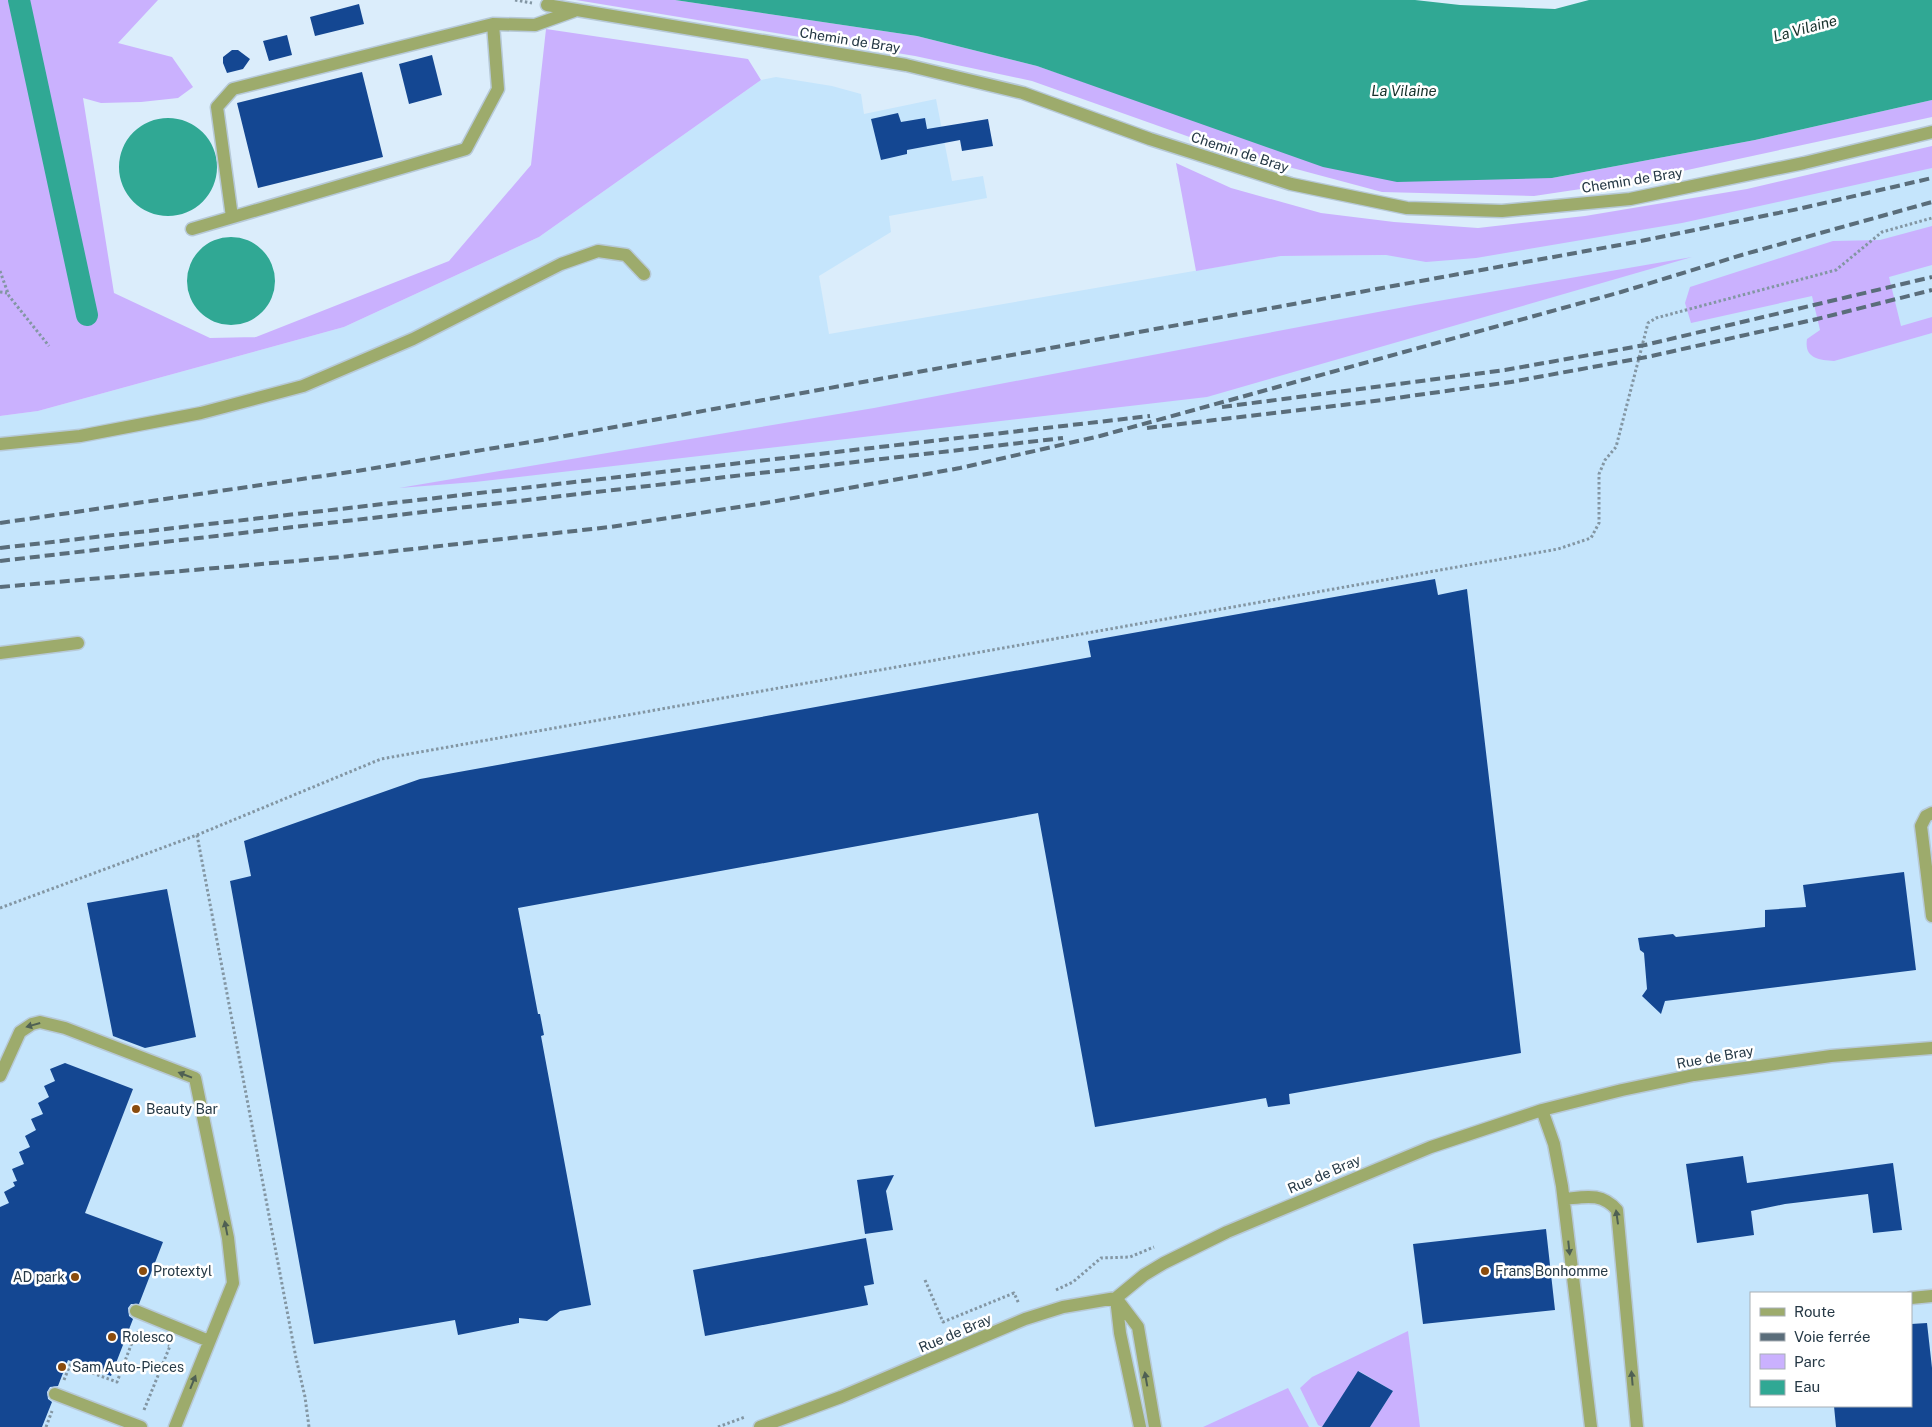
<svg xmlns="http://www.w3.org/2000/svg" width="1932" height="1427" font-family="'Public Sans',sans-serif">
<rect width="100%" height="100%" fill="#dbedfb"/>
<path fill="#c5e5fc" fill-rule="evenodd" d="M 776,77 L 832,86 L 861,94 L 864,114 L 936,99 L 952,181 L 983,176 L 987,198 L 889,216 L 891,232 L 819,276 L 829,334 L 1281,256 L 1386,255 L 1555,229 L 1932,157 L 1932,1427 L 0,1427 L 0,416 L 38,411 L 344,327 L 539,237 L 761,80 ZM 1751,1293 L 1911,1293 L 1911,1406 L 1751,1406 Z"/>
<path fill="#cab1fe" d="M 0,0 L 158,0 L 118,43 L 172,57 L 193,87 L 178,98 L 141,102 L 101,103 L 83,98 L 114,293 L 210,338 L 256,337 L 449,261 L 531,165 L 546,29 L 748,59 L 761,80 L 539,237 L 344,327 L 38,411 L 0,416 Z
M 576,0 L 675,0 L 917,36 L 1037,66 L 1087,83 L 1552,178 L 1755,140 L 1932,100 L 1932,117 L 1641,180 L 1534,196 L 1382,192 L 1229,151 L 1032,81 L 915,56 Z
M 1932,146 L 1932,168 L 1682,223 L 1476,258 L 1426,262 L 1386,255 L 1281,256 L 1196,271 L 1176,163 L 1231,188 L 1321,213 L 1394,222 L 1478,228 L 1585,216 L 1747,189 Z
M 1932,226 L 1932,265 L 1889,277 L 1901,326 L 1932,317 L 1932,333 L 1834,361 C 1818,360 1804,358 1807,339 L 1820,330 L 1812,296 L 1691,323 L 1685,303 L 1690,287 L 1833,241 L 1880,240 Z
M 1692,257 L 1207,397 L 475,482 L 399,488 L 874,408 L 1415,305 Z
M 1408,1331 L 1420,1427 L 1370,1427 L 1393,1391 L 1359,1371 L 1322,1427 L 1318,1425 L 1300,1388 L 1312,1377 Z
M 1288,1388 L 1309,1427 L 1203,1427 Z"/>
<path fill="#30a894" d="M 675,0 L 1415,0 L 1460,5 L 1555,9 L 1589,0 L 1932,0 L 1932,100 L 1755,140 L 1552,178 L 1397,182 L 1323,167 L 1037,66 L 917,36 Z
M119 167a49 49 0 1 1 98 0a49 49 0 1 1-98 0Z
M187 281a44 44 0 1 1 88 0a44 44 0 1 1-88 0Z"/>
<g fill="none" stroke-linecap="round" stroke-linejoin="round">
<path stroke="#30a894" stroke-width="22" d="M 19,0 L 87,315"/>
</g>
<path fill="#144792" d="M 359,4 L 364,24 L 315,36 L 310,17 Z
M 287,35 L 292,55 L 269,61 L 263,41 Z
M 232,50 L 238,50 L 250,59 L 243,69 L 227,73 L 223,63 L 223,57 Z
M 432,55 L 442,95 L 409,104 L 399,64 Z
M 362,72 L 383,157 L 258,188 L 237,103 Z
M 898,113 L 901,122 L 925,118 L 927,129 L 988,119 L 993,146 L 962,151 L 960,140 L 907,150 L 907,154 L 881,160 L 871,119 Z
M 1435,579 L 1438,595 L 1467,589 L 1521,1053 L 1289,1094 L 1290,1104 L 1268,1107 L 1266,1098 L 1095,1127 L 1038,813 L 518,908 L 538,1014 L 540,1014 L 544,1035 L 541,1036 L 591,1305 L 560,1311 L 547,1321 L 519,1318 L 519,1323 L 458,1335 L 455,1320 L 314,1344 L 230,881 L 251,876 L 244,841 L 420,779 L 1091,657 L 1088,641 Z
M 1904,872 L 1916,970 L 1665,1001 L 1661,1014 L 1642,996 L 1647,989 L 1644,953 L 1640,950 L 1638,938 L 1673,934 L 1676,937 L 1765,927 L 1765,910 L 1806,907 L 1803,885 Z
M 167,889 L 196,1037 L 145,1048 L 113,1036 L 87,903 Z
M 65,1063 L 133,1089 L 85,1213 L 163,1242 L 139,1304 L 131,1304 L 128,1308 L 129,1316 L 133,1319 L 111,1376 L 68,1360 L 58,1386 L 50,1387 L 47,1392 L 48,1399 L 52,1402 L 42,1427 L 0,1427 L 0,1207 L 9,1203 L 4,1192 L 15,1186 L 13,1182 L 17,1181 L 12,1169 L 24,1164 L 19,1152 L 30,1147 L 25,1136 L 36,1130 L 31,1119 L 43,1114 L 38,1103 L 49,1097 L 44,1086 L 55,1081 L 50,1069 Z
M 1743,1156 L 1747,1183 L 1893,1163 L 1902,1230 L 1873,1233 L 1868,1194 L 1785,1204 L 1751,1211 L 1754,1235 L 1697,1243 L 1686,1164 Z
M 894,1175 L 886,1191 L 893,1230 L 865,1234 L 857,1180 Z
M 1546,1229 L 1555,1310 L 1423,1324 L 1413,1244 Z
M 866,1238 L 874,1284 L 864,1286 L 868,1305 L 705,1336 L 693,1270 Z
M 1927,1323 L 1932,1368 L 1932,1427 L 1836,1427 L 1834,1406 L 1911,1406 L 1911,1324 Z
M 1358,1371 L 1393,1391 L 1370,1427 L 1322,1427 Z"/>
<g fill="none" stroke-linecap="round" stroke-linejoin="round">
<g stroke="#b7c9d7" stroke-width="15">
<path id="minor" d="M 547,5 L 906,65 L 1023,93 L 1150,139 L 1291,184 L 1407,208 L 1502,211 L 1630,199 L 1804,163 L 1932,132
M 232,217 L 217,107 L 233,89 L 493,24 L 535,25 L 574,11
M 192,229 L 466,149 L 498,89 L 493,24
M 0,444 L 80,436 L 201,413 L 303,386 L 413,339 L 561,264 L 598,251 L 626,255 L 644,274
M 0,653 L 78,643
M 1932,813 L 1926,816 L 1921,826 L 1932,916
M 0,1076 L 20,1032 L 32,1024 L 40,1022 L 65,1028 L 195,1078 L 228,1238 L 233,1283 L 175,1427
M 1542,1110 L 1554,1144 L 1562,1186 L 1591,1427
M 1564,1199 C 1585,1197 1601,1192 1617,1210 L 1637,1427
M 1116,1298 L 1138,1327 L 1155,1427
M 1116,1298 L 1120,1333 L 1140,1427
M 1911,1298 L 1932,1296
M 136,1311 L 209,1341
M 55,1394 L 141,1427
M 760,1427 L 841,1397 L 1025,1319 L 1063,1307 L 1116,1298 L 1144,1275 L 1164,1263 L 1227,1232 L 1431,1147 L 1542,1110 L 1622,1090 L 1694,1075 L 1831,1056 L 1932,1048"/>
</g>
<path stroke="#8396a3" stroke-width="3" stroke-dasharray="2.5 2.5" stroke-linecap="butt" d="M 515,0 L 532,3
M 0,271 L 9,296 L 49,346
M 0,292 L 7,293
M 197,835 L 381,759 L 1558,549 L 1591,538 L 1599,523 L 1599,474 L 1605,460 L 1616,447 L 1648,323 L 1656,318 L 1836,270 L 1882,232 L 1932,218
M 0,908 L 197,835 L 296,1358 L 305,1397 L 309,1427
M 925,1280 L 943,1322 L 1014,1293 L 1019,1304
M 1056,1290 L 1073,1282 L 1101,1258 L 1130,1257 L 1154,1247
M 64,1380 L 70,1365 L 117,1382 L 136,1332 L 160,1342
M 144,1410 L 170,1346 L 168,1345
M 46,1427 L 52,1411
M 718,1427 L 745,1417"/>
<use href="#minor" stroke="#9dab6c" stroke-width="12"/>
<path stroke="#5a6d7a" stroke-width="4" stroke-dasharray="10 5" stroke-linecap="butt" d="M 1222,407 L 1505,370 L 1645,345 L 1932,277
M 1147,428 L 1360,403 L 1511,382 L 1647,357 L 1817,319 L 1932,290
M 0,523 L 357,471 L 548,439 L 1636,242 L 1798,209 L 1932,178
M 0,548 L 1150,416
M 0,561 L 1063,438
M 0,587 L 341,557 L 610,527 L 771,502 L 960,468 L 1100,436 L 1621,292 L 1745,254 L 1932,202"/>
</g>
<defs><path id="oneway-solid" d="M-6-.8H1V-3.2L6.5 0L1 3.2V.8H-6Z" transform="scale(1.25)"/></defs>
<g fill="#4f6053">
<use href="#oneway-solid" transform="translate(33 1025) rotate(164)"/>
<use href="#oneway-solid" transform="translate(185 1075) rotate(-159)"/>
<use href="#oneway-solid" transform="translate(1617 1217) rotate(-98)"/>
<use href="#oneway-solid" transform="translate(226 1228) rotate(-101)"/>
<use href="#oneway-solid" transform="translate(1569 1248) rotate(84)"/>
<use href="#oneway-solid" transform="translate(1632 1378) rotate(-95)"/>
<use href="#oneway-solid" transform="translate(1146 1379) rotate(-100)"/>
<use href="#oneway-solid" transform="translate(193 1382) rotate(-68)"/>
</g>
<g fill="#8a4c0e" stroke="#fff" stroke-width="2">
<circle cx="136" cy="1109" r="5"/>
<circle cx="143" cy="1271" r="5"/>
<circle cx="1485" cy="1271" r="5"/>
<circle cx="75" cy="1277" r="5"/>
<circle cx="112" cy="1337" r="5"/>
<circle cx="62" cy="1367" r="5"/>
</g>
<g text-anchor="middle" dominant-baseline="central" stroke-width="5" stroke-linejoin="round" paint-order="stroke">
<g font-size="14" fill="#253845" stroke="#fff">
<text transform="translate(850 40) rotate(9)">Chemin de Bray</text>
<text transform="translate(1240 152) rotate(18)">Chemin de Bray</text>
<text transform="translate(1632 180) rotate(-9)">Chemin de Bray</text>
<text transform="translate(1715 1057) rotate(-10)">Rue de Bray</text>
<text transform="translate(1324 1174) rotate(-23)">Rue de Bray</text>
<text transform="translate(955 1333) rotate(-23)">Rue de Bray</text>
</g>
<g font-size="14" fill="#253845" stroke="#fff" text-anchor="start">
<text x="146" y="1109">Beauty Bar</text>
<text x="153" y="1271">Protextyl</text>
<text x="1495" y="1271">Frans Bonhomme</text>
<text x="65" y="1277" text-anchor="end">AD park</text>
<text x="122" y="1337">Rolesco</text>
<text x="72" y="1367">Sam Auto-Pieces</text>
</g>
<g font-size="15" font-style="italic" fill="#17312b" stroke="#fff">
<text transform="translate(1805 28) rotate(-15)">La Vilaine</text>
<text x="1404" y="90">La Vilaine</text>
</g>
</g>
<rect x="1750" y="1292" width="162" height="115" fill="#ffffff" stroke="#a8afb5"/>
<rect x="1760" y="1308" width="25" height="8" fill="#9dab6c" stroke="#a8afb5"/>
<text x="1794" y="1317" font-size="15" fill="#253845">Route</text>
<rect x="1760" y="1333" width="25" height="8" fill="#5a6d7a" stroke="#a8afb5"/>
<text x="1794" y="1342" font-size="15" fill="#253845">Voie ferrée</text>
<rect x="1760" y="1354" width="25" height="15" fill="#cab1fe" stroke="#a8afb5"/>
<text x="1794" y="1367" font-size="15" fill="#253845">Parc</text>
<rect x="1760" y="1380" width="25" height="15" fill="#30a894" stroke="#a8afb5"/>
<text x="1794" y="1392" font-size="15" fill="#253845">Eau</text>
</svg>
